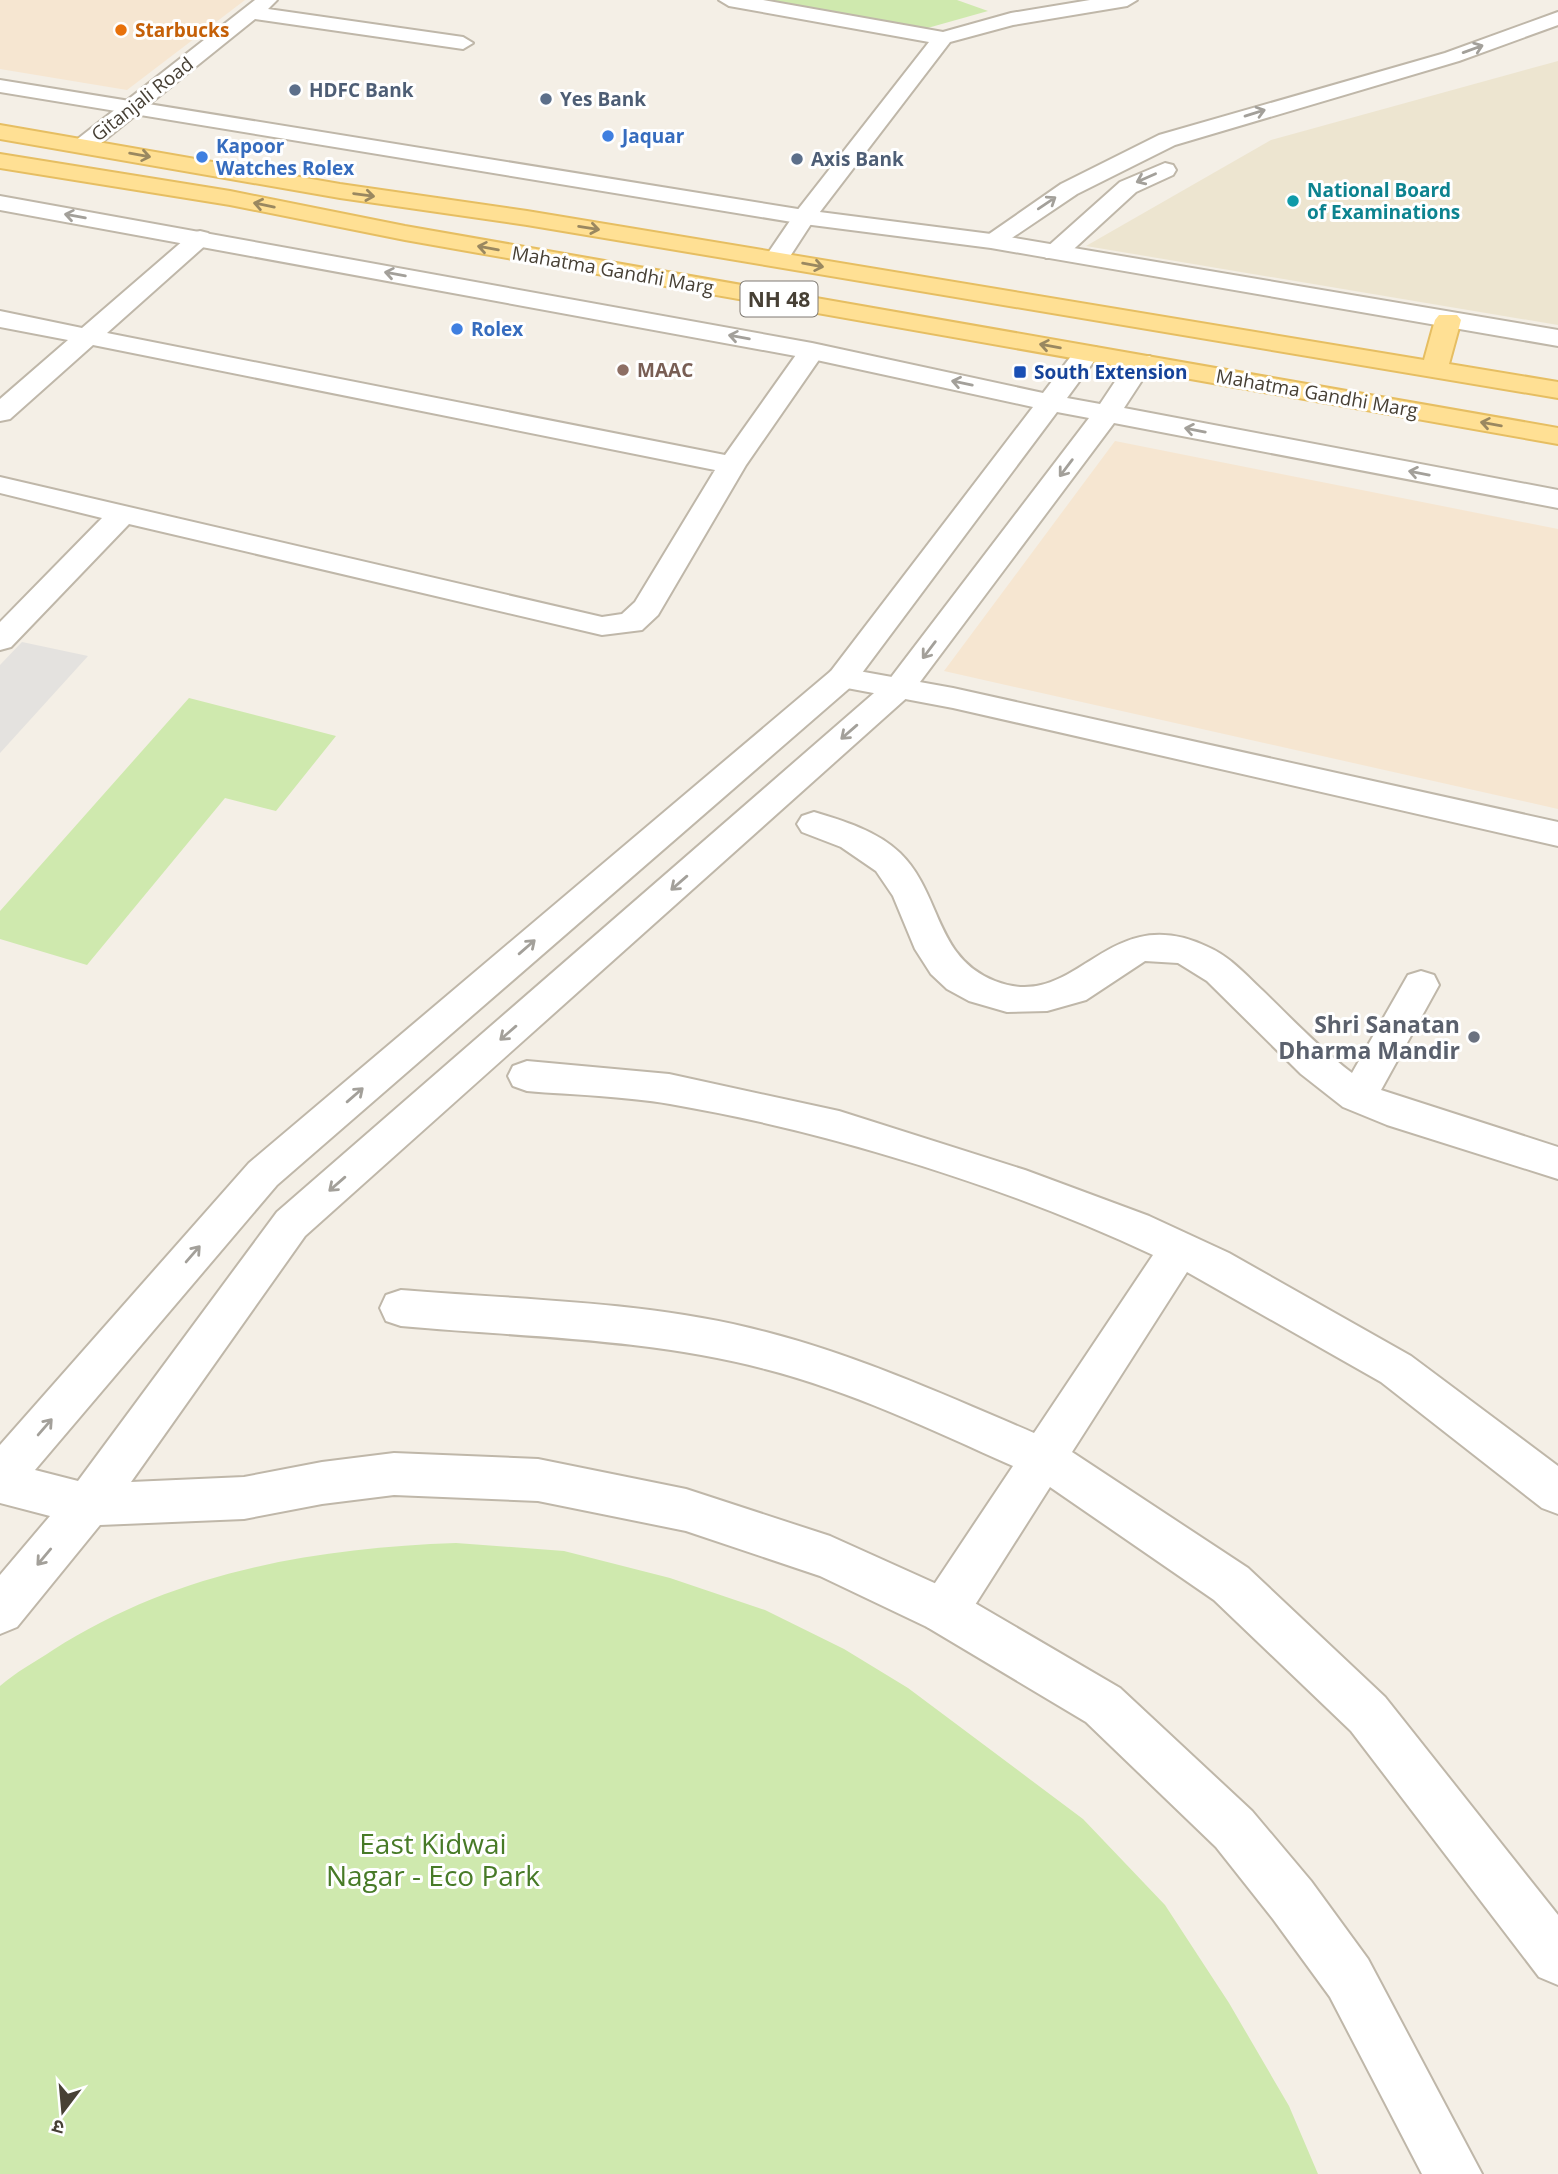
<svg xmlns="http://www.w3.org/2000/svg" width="1558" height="2174" font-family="'Open Sans','Noto Sans Devanagari',sans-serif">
<rect width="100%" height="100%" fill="#f4efe6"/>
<path fill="#f6e6d1" d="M 0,0 L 245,0 L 127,90 L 0,69 Z
M 1115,441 L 1558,529 L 1558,809 L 944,671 Z"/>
<path fill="#ede5d0" d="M 1558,61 L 1558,325 L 1086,246 L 1271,140 Z"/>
<path fill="#cfe9ae" d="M 765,0 L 957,0 L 988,11 L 924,29 Z
M 189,698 L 336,736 L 276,811 L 225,798 L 87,965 L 0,939 L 0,911 Z
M 456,1543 L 564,1551 L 670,1578 L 765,1610 L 844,1649 L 908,1688 L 1083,1819 L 1165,1905 L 1229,2003 L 1289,2106 L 1318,2174 L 0,2174 L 0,1686 C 16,1672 35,1662 53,1650 C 174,1572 314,1548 456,1543 Z"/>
<path fill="#e4e2df" d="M 22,642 L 88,656 L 0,753 L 0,665 Z"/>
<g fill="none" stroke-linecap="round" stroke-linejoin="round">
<g stroke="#bfb7a9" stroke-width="4">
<path id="minor" d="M 255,0 L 277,0 L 268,9 L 463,37 L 473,43 L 463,49 L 255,19 L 91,151 L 75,151 L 72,146 L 75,141 Z
M 719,0 L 763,0 L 943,32 L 1011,13 L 1090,0 L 1137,0 L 1127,6 L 1013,25 L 950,42 L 813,221 L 785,264 L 767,264 L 764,259 L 796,212 L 929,42 L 729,6 Z
M 1558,12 L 1558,25 L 1459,61 L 1175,145 L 1077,194 L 1000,246 L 982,246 L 979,241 L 1061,184 L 1159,135 L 1445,53 Z
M 1165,163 L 1173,165 L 1176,170 L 1173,175 L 1136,192 L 1064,258 L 1046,258 L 1043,253 L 1046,248 L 1120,182 Z
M 200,231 L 208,233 L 212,238 L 208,243 L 107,333 L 725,455 L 803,345 L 821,345 L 825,351 L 746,465 L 658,615 L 642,630 L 602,635 L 129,524 L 11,647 L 0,650 L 0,622 L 102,518 L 0,493 L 0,477 L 602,617 L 622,614 L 635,602 L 715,470 L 93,345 L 10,419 L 0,421 L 0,399 L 68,340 L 0,327 L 0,311 L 82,328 L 192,233 Z
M 842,668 L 953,688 L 1558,822 L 1558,846 L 953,708 L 831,685 L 826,678 L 831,671 Z
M 814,812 C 844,821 877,831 900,853 C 942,894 934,957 995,981 C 1078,1014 1106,898 1208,947 C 1229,956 1245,974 1262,990 C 1291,1018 1319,1048 1352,1073 L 1408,975 L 1421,971 L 1434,975 L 1439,985 L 1381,1090 L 1558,1147 L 1558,1179 L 1387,1125 L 1343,1107 L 1301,1074 L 1207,981 L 1178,963 L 1145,961 L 1086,1000 L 1047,1011 L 1007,1012 L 969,1001 L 947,989 L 931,974 L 915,949 L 893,896 L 876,871 L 841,847 L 802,832 L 797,824 L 802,816 Z
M 527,1061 L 669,1074 L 839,1111 L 1025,1170 L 1149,1216 L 1229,1253 L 1411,1356 L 1558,1466 L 1558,1514 L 1542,1508 L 1381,1382 L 1187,1272 L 1072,1452 L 1248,1568 L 1385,1697 L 1558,1915 L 1558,1985 L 1539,1977 L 1351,1731 L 1214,1600 L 1050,1487 L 961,1627 L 944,1634 L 927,1627 L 920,1611 L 927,1595 L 1013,1466 C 932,1430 851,1391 765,1369 C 648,1338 521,1337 401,1326 L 386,1321 L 380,1308 L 386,1295 L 401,1290 C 520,1300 650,1301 766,1332 C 859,1356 947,1396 1034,1433 L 1153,1255 C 1008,1187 828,1131 670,1104 C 624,1096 574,1095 527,1091 L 513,1086 L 508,1076 L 513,1066 Z"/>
</g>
<g stroke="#bfb7a9" stroke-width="4">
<path id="tertiary" d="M 0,80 L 804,210 L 991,234 L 1558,330 L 1558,346 L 991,248 L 804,224 L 0,92 Z
M 0,196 L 812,343 L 1043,393 L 1078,347 L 1096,347 L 1100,353 L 1067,398 L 1100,404 L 1132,356 L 1150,356 L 1154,362 L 1124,408 L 1558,490 L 1558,508 L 1114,423 L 911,694 L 305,1236 L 131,1482 L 244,1477 L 322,1462 L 394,1453 L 538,1459 L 686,1489 L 830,1536 L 961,1595 L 1120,1688 L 1252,1811 L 1311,1881 L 1368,1959 L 1482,2174 L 1422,2174 L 1330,1997 L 1273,1919 L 1216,1847 L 1086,1722 L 927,1627 L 820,1576 L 686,1531 L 538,1501 L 394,1495 L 322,1504 L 244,1519 L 100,1525 L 17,1627 L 0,1634 L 0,1575 L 50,1516 L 0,1503 L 0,1445 L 249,1163 L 831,671 L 1033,407 L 812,359 L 0,210 ZM 1057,412 L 1089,418 L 889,680 L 277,1212 L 78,1481 L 35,1470 L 277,1185 L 853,685 Z"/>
</g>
<g stroke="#e6be62" stroke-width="4">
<path id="primary" d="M 0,125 L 340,184 L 527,211 L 1424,360 L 1435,320 L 1439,315 L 1457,315 L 1461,320 L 1449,364 L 1558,382 L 1558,398 L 527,225 L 340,198 L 0,139 Z
M 0,154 L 230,191 L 405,226 L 1558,428 L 1558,444 L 405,240 L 230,205 L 0,168 Z"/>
</g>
<use href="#minor" fill="#fff" fill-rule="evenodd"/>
<use href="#tertiary" fill="#fff" fill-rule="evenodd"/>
<use href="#primary" fill="#ffe094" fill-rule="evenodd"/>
</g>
<defs><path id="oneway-shaft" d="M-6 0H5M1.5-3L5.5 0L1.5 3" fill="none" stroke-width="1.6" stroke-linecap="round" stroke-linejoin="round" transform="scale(1.75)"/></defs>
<g stroke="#a3a09a">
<use href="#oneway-shaft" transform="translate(1473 49) rotate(-20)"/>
<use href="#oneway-shaft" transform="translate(1255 113) rotate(-17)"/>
<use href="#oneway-shaft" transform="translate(1146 178) rotate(156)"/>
<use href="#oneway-shaft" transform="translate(1047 203) rotate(-34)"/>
<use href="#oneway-shaft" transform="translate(75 216) rotate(-170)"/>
<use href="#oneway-shaft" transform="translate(395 274) rotate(-170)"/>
<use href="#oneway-shaft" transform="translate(739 337) rotate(-170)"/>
<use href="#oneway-shaft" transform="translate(962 383) rotate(-168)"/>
<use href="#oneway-shaft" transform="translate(1195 430) rotate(-169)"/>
<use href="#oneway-shaft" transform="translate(1066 468) rotate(127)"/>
<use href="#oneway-shaft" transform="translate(1419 473) rotate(-169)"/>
<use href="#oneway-shaft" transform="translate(929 650) rotate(127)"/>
<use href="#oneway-shaft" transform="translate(849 732) rotate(139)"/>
<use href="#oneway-shaft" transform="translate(679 883) rotate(139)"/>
<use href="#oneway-shaft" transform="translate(527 947) rotate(-41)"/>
<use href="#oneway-shaft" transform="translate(508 1033) rotate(139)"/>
<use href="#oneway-shaft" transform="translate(355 1095) rotate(-41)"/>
<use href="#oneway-shaft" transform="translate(337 1184) rotate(139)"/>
<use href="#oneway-shaft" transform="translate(193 1254) rotate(-49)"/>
<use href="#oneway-shaft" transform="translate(45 1427) rotate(-49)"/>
<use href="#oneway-shaft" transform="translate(44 1557) rotate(130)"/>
</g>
<g stroke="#9a8860">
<use href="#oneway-shaft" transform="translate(140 155) rotate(10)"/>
<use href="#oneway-shaft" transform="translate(364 195) rotate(8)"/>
<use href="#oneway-shaft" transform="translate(264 205) rotate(-168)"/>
<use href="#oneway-shaft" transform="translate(589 228) rotate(9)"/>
<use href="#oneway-shaft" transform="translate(488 248) rotate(-170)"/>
<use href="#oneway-shaft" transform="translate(813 265) rotate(10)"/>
<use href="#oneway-shaft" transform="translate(1050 346) rotate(-170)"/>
<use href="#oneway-shaft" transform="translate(1491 424) rotate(-170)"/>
</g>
<circle fill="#e8710a" stroke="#fff" stroke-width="2.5" cx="121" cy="30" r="7"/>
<g fill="#5c6f8a" stroke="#fff" stroke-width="2.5">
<circle cx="295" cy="90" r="7"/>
<circle cx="546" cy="99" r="7"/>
<circle cx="797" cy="159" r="7"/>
</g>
<g fill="#3f7fe0" stroke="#fff" stroke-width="2.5">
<circle cx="608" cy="136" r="7"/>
<circle cx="202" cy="157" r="7"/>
<circle cx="457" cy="329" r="7"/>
</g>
<circle fill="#0f9aa8" stroke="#fff" stroke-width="2.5" cx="1293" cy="201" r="7"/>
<circle fill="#8d6e63" stroke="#fff" stroke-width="2.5" cx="623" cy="370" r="7"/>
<rect fill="#1a4fb4" stroke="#fff" stroke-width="2.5" x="1013" y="365" width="14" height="14" rx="3.5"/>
<circle fill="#6b7280" stroke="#fff" stroke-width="2.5" cx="1474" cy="1037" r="7"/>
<g text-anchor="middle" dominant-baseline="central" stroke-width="6" stroke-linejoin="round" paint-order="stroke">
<g font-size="19" font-weight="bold" fill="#c56008" stroke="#fff" text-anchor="start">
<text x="135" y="30">Starbucks</text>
</g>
<g font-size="19" font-weight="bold" fill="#4e5e75" stroke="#fff" text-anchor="start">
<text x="309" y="90">HDFC Bank</text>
<text x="560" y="99">Yes Bank</text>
<text x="811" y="159">Axis Bank</text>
</g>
<g font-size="19" fill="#474035" stroke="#fff">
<text transform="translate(142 99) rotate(-38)">Gitanjali Road</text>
<text transform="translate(613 270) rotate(10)">Mahatma Gandhi Marg</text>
<text transform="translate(1317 393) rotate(10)">Mahatma Gandhi Marg</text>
</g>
<g font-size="19" font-weight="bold" fill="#366cbe" stroke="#fff" text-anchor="start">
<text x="622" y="136">Jaquar</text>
<text x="216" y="146">Kapoor<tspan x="216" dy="22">Watches Rolex</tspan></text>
<text x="471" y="329">Rolex</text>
</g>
<g font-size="19" font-weight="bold" fill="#0d838f" stroke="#fff" text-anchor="start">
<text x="1307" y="190">National Board<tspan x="1307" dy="22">of Examinations</tspan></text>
</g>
<g font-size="19" font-weight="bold" fill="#785e54" stroke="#fff" text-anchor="start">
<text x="637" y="370">MAAC</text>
</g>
<g font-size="19" font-weight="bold" fill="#164399" stroke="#fff" text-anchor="start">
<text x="1034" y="372">South Extension</text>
</g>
<rect fill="#fff" stroke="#7e7972" stroke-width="2" x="740.5" y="281.5" width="77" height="35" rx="5"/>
<g font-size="21" font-weight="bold" fill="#474035">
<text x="779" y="299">NH 48</text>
</g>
<g font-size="23" font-weight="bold" fill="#5b616d" stroke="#fff" text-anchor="end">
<text x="1460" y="1024">Shri Sanatan<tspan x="1460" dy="26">Dharma Mandir</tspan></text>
</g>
<g font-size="28" fill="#477a27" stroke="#fff">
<text x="433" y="1843">East Kidwai<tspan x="433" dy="32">Nagar - Eco Park</tspan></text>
</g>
</g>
<g transform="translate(63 2111) rotate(196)" stroke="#ffffff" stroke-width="5" paint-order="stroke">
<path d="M0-5L12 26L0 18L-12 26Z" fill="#474035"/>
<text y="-10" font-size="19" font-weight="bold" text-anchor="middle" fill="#474035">उ</text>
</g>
</svg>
